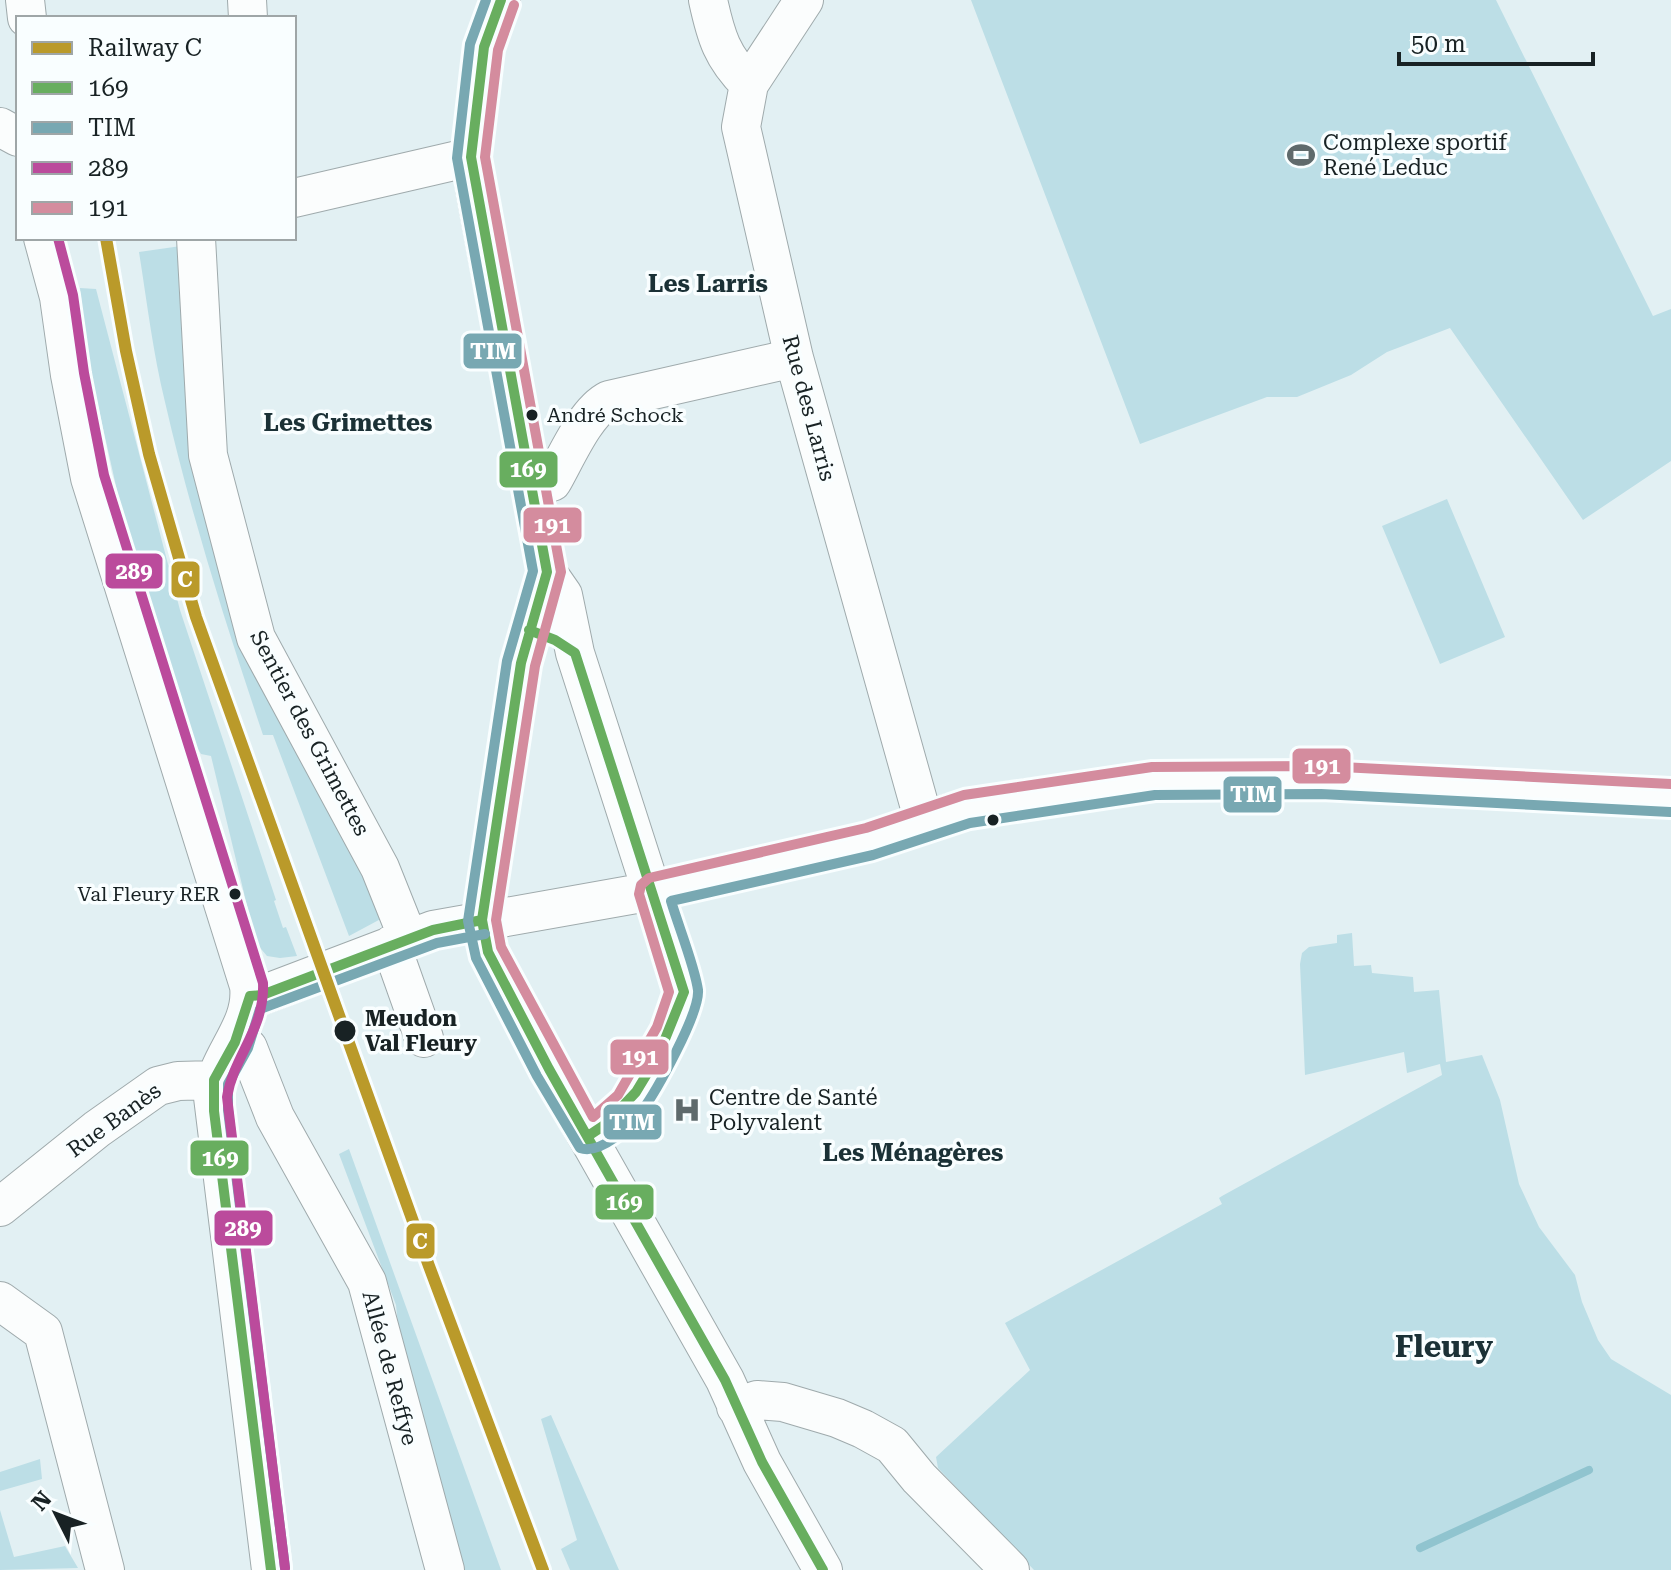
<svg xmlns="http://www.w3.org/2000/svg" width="1671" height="1570" font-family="'Roboto Serif',serif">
<rect width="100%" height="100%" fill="#e2f0f3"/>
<path fill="#bcdee6" d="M 971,0 L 1496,0 L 1653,316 L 1671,309 L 1671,461 L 1583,520 L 1450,328 L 1387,352 L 1351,375 L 1297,397 L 1267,397 L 1140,444 Z
M 188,245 L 201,457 L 390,914 L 349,936 L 273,735 L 263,735 C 226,625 191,515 165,402 C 153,353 147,302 139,252 Z
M 80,288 L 96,289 L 180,610 L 276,900 L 274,901 L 283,928 L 286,927 L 297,956 L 280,958 L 267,956 L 256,943 L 211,756 L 201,754 L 190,736 L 153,624 L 120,504 L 88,361 Z
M 1447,499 L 1505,637 L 1440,664 L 1382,526 Z
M 1352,933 L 1354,966 L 1371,965 L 1372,973 L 1413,977 L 1414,992 L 1439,990 L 1446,1062 L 1482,1055 L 1500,1100 L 1519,1184 L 1539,1227 L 1575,1275 L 1582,1302 L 1598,1340 L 1611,1359 L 1671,1395 L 1671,1570 L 1034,1570 L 938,1468 L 936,1457 L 1030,1370 L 1005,1323 L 1222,1204 L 1219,1198 L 1222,1196 L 1442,1075 L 1440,1064 L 1407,1073 L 1404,1052 L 1305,1075 L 1300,964 L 1302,953 L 1309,947 L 1337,943 L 1337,935 Z
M 349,1149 L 501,1570 L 462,1570 L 401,1355 L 396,1305 L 339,1154 Z
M 551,1415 L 619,1570 L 570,1570 L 561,1549 L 577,1540 L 541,1419 Z
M 40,1459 L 42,1479 L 0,1491 L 0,1472 Z
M 0,1510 L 14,1557 L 65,1546 L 78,1568 L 0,1570 Z"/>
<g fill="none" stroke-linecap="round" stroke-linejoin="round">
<path stroke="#90c4cf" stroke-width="8" d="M 1420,1548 L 1589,1470"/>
<g stroke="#9faaac" stroke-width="40">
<path id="minor" d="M 25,0 L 27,18
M 247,0 L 248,18
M 501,0 L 484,47 L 471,157 L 475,188 L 547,572 L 563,595 L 575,653 L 684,992 C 666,1046 640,1108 588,1136
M 708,0 C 716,37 722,57 749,84
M 804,0 L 749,84 L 741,127 L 794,358 L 924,822
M 0,127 L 18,137
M 294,198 L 471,157
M 43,238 L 59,297 L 70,375 L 90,478 L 249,986 C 254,1028 215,1057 213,1097 L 271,1570
M 196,238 L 208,455 L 256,638 L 380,868 L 408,938
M 532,486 L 552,482 C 566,458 585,412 609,400 L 794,358
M 547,572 L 521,663 L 482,920 L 488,952 L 549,1069 L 725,1380 L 762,1462 L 823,1570
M 391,945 L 424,1038
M 250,996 L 262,995 L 433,930 L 653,891 L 870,841 L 950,813 L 1008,801 L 1154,781 L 1321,780 L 1671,798
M 235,1042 L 248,1048 L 275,1117 L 367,1282 L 445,1570
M 0,1207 L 97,1129 L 158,1086 L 178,1081 L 214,1080
M 0,1301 L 43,1332 L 105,1570
M 736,1407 L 757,1400 L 783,1402 L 837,1418 L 863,1429 L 892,1445 L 919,1478 L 1010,1570"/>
</g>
<use href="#minor" stroke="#fbfdfd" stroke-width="38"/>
<g stroke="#f9feff" stroke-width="16">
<path id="bus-1" d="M 501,0 L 484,47 L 471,157 L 547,572 L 521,663 L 482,920 L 488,952 L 549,1069 L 725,1380 L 762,1462 L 823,1570
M 529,630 L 555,640 L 575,653 L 684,992 L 659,1054 L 636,1092 L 606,1124 L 588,1136
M 271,1570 L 214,1111 L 214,1080 L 235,1042 L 250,996 L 262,995 L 433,930 L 482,920"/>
</g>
<g stroke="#f9feff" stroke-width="16">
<path id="bus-2" d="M 486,0 L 470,44 L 457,158 L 533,571 L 507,661 L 468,921 L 476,958 L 537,1076 L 580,1148 C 601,1155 629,1127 641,1112 C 656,1092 700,1013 698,990 C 695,967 678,925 671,901 L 873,855 L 970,823 L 1155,795 L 1321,794 L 1670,812
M 285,1568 L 228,1110 L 228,1084 L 248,1048 L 260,1009 L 437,943 L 485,934"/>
</g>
<g stroke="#f9feff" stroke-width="16">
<path id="bus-3" d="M 58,238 L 73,295 L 84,373 L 104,475 L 263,983 C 265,1029 234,1055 227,1097 L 285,1568"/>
</g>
<g stroke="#f9feff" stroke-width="16">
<path id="bus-4" d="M 514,5 L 498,50 L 485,157 L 561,572 L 535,666 L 496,920 L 501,947 L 593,1117 L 618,1095 L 657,1027 L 669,992 L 639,894 L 641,885 L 649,878 L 866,828 L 964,795 L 1152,767 L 1322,766 L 1671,784"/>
</g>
<use href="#bus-1" stroke="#68ae5f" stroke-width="10"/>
<use href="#bus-2" stroke="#78a8b2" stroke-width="10"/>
<use href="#bus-3" stroke="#bb4b9c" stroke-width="10"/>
<use href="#bus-4" stroke="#d48c9e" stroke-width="10"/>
<g stroke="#f9feff" stroke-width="18">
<path id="rail-1" d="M 106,238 L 126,351 L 149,454 L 196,617 L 429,1266 L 543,1570"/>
</g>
<use href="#rail-1" stroke="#ba9a2a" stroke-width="12"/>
</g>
<defs>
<g id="stadium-bare" transform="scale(2.16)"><path d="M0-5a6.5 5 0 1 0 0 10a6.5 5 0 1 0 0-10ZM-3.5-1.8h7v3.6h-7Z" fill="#5f6a6c" stroke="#f9feff" stroke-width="2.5" paint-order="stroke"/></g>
<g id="hospital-bare" transform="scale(2.16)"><path d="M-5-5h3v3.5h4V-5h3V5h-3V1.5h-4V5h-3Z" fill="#5f6a6c" stroke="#f9feff" stroke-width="2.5" paint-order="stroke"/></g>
</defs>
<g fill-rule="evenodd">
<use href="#stadium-bare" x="1301" y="155"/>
<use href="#hospital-bare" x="687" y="1110"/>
</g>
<g fill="#182224" stroke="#f9feff" stroke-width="3">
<circle cx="532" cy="415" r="7"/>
<circle cx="993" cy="820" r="7"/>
<circle cx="235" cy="894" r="7"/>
<circle cx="345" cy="1031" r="12"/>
</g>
<g text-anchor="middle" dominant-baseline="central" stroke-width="7" stroke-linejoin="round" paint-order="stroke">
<g font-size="20" fill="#182224" stroke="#f9feff" text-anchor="start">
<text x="547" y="415">André Schock</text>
<text x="220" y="894" text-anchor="end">Val Fleury RER</text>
</g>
<g font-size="22" fill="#182224" stroke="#f9feff" text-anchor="start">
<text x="1323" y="142">Complexe sportif<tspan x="1323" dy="25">René Leduc</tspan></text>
<text x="709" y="1097">Centre de Santé<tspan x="709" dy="25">Polyvalent</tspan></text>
</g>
<g font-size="22" fill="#182224" stroke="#f9feff">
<text transform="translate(809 408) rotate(75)">Rue des Larris</text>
<text transform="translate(310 733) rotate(62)">Sentier des Grimettes</text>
<text transform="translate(114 1120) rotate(-36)">Rue Banès</text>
<text transform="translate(390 1368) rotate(75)">Allée de Reffye</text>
</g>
<g font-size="22" font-weight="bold" fill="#182224" stroke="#f9feff" text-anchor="start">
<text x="365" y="1018">Meudon<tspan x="365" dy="25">Val Fleury</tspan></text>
</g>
<g font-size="24" font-weight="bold" fill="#1b3136" stroke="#f9feff">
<text x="708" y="284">Les Larris</text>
<text x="348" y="423">Les Grimettes</text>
<text x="913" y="1153">Les Ménagères</text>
</g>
<g font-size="30" font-weight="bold" fill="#1b3136" stroke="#f9feff">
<text x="1444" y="1346">Fleury</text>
</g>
</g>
<g stroke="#f9feff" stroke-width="3">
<rect x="462" y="332" width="61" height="38" rx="8" fill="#78a8b2"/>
<rect x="498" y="450" width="61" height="39" rx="8" fill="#68ae5f"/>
<rect x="522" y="506" width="61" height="38" rx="8" fill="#d48c9e"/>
<rect x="104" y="552" width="60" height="38" rx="8" fill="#bb4b9c"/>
<rect x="170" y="560" width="31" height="39" rx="8" fill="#ba9a2a"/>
<rect x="1291" y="747" width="61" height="38" rx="8" fill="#d48c9e"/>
<rect x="1222" y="775" width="61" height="39" rx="8" fill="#78a8b2"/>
<rect x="609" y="1038" width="61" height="38" rx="8" fill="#d48c9e"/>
<rect x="602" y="1103" width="61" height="38" rx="8" fill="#78a8b2"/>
<rect x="189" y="1139" width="61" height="38" rx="8" fill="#68ae5f"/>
<rect x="594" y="1183" width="61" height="38" rx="8" fill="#68ae5f"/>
<rect x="213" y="1209" width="61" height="38" rx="8" fill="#bb4b9c"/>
<rect x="405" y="1222" width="31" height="38" rx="8" fill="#ba9a2a"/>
</g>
<g font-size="22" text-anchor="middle" font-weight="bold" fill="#fff">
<text x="493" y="359">TIM</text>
<text x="528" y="477">169</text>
<text x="552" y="533">191</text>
<text x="134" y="579">289</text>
<text x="185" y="587">C</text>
<text x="1322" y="774">191</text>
<text x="1253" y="802">TIM</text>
<text x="640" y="1065">191</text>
<text x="632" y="1130">TIM</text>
<text x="220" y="1166">169</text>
<text x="624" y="1210">169</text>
<text x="243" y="1236">289</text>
<text x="420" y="1249">C</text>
</g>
<rect x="16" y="16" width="280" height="224" fill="#f9feff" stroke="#9fa6a7" stroke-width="2"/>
<rect x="32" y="42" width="40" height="12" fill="#ba9a2a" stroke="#9fa6a7" stroke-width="2"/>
<text x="88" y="56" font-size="24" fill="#182224">Railway C</text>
<rect x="32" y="82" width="40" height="12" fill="#68ae5f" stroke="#9fa6a7" stroke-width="2"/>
<text x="88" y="96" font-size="24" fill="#182224">169</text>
<rect x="32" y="122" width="40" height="12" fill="#78a8b2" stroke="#9fa6a7" stroke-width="2"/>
<text x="88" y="136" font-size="24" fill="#182224">TIM</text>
<rect x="32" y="162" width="40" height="12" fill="#bb4b9c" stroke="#9fa6a7" stroke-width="2"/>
<text x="88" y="176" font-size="24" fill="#182224">289</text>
<rect x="32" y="202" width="40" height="12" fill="#d48c9e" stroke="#9fa6a7" stroke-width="2"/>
<text x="88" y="216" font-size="24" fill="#182224">191</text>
<g transform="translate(56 1514) rotate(312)" stroke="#f9feff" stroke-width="6" paint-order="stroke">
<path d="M0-6L14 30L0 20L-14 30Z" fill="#182224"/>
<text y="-12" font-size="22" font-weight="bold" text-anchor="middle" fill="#182224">N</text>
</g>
<path d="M1399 52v12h194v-12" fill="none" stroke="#182224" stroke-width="4"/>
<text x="1411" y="52" font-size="24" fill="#182224" stroke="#f9feff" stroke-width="6" paint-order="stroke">50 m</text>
</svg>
